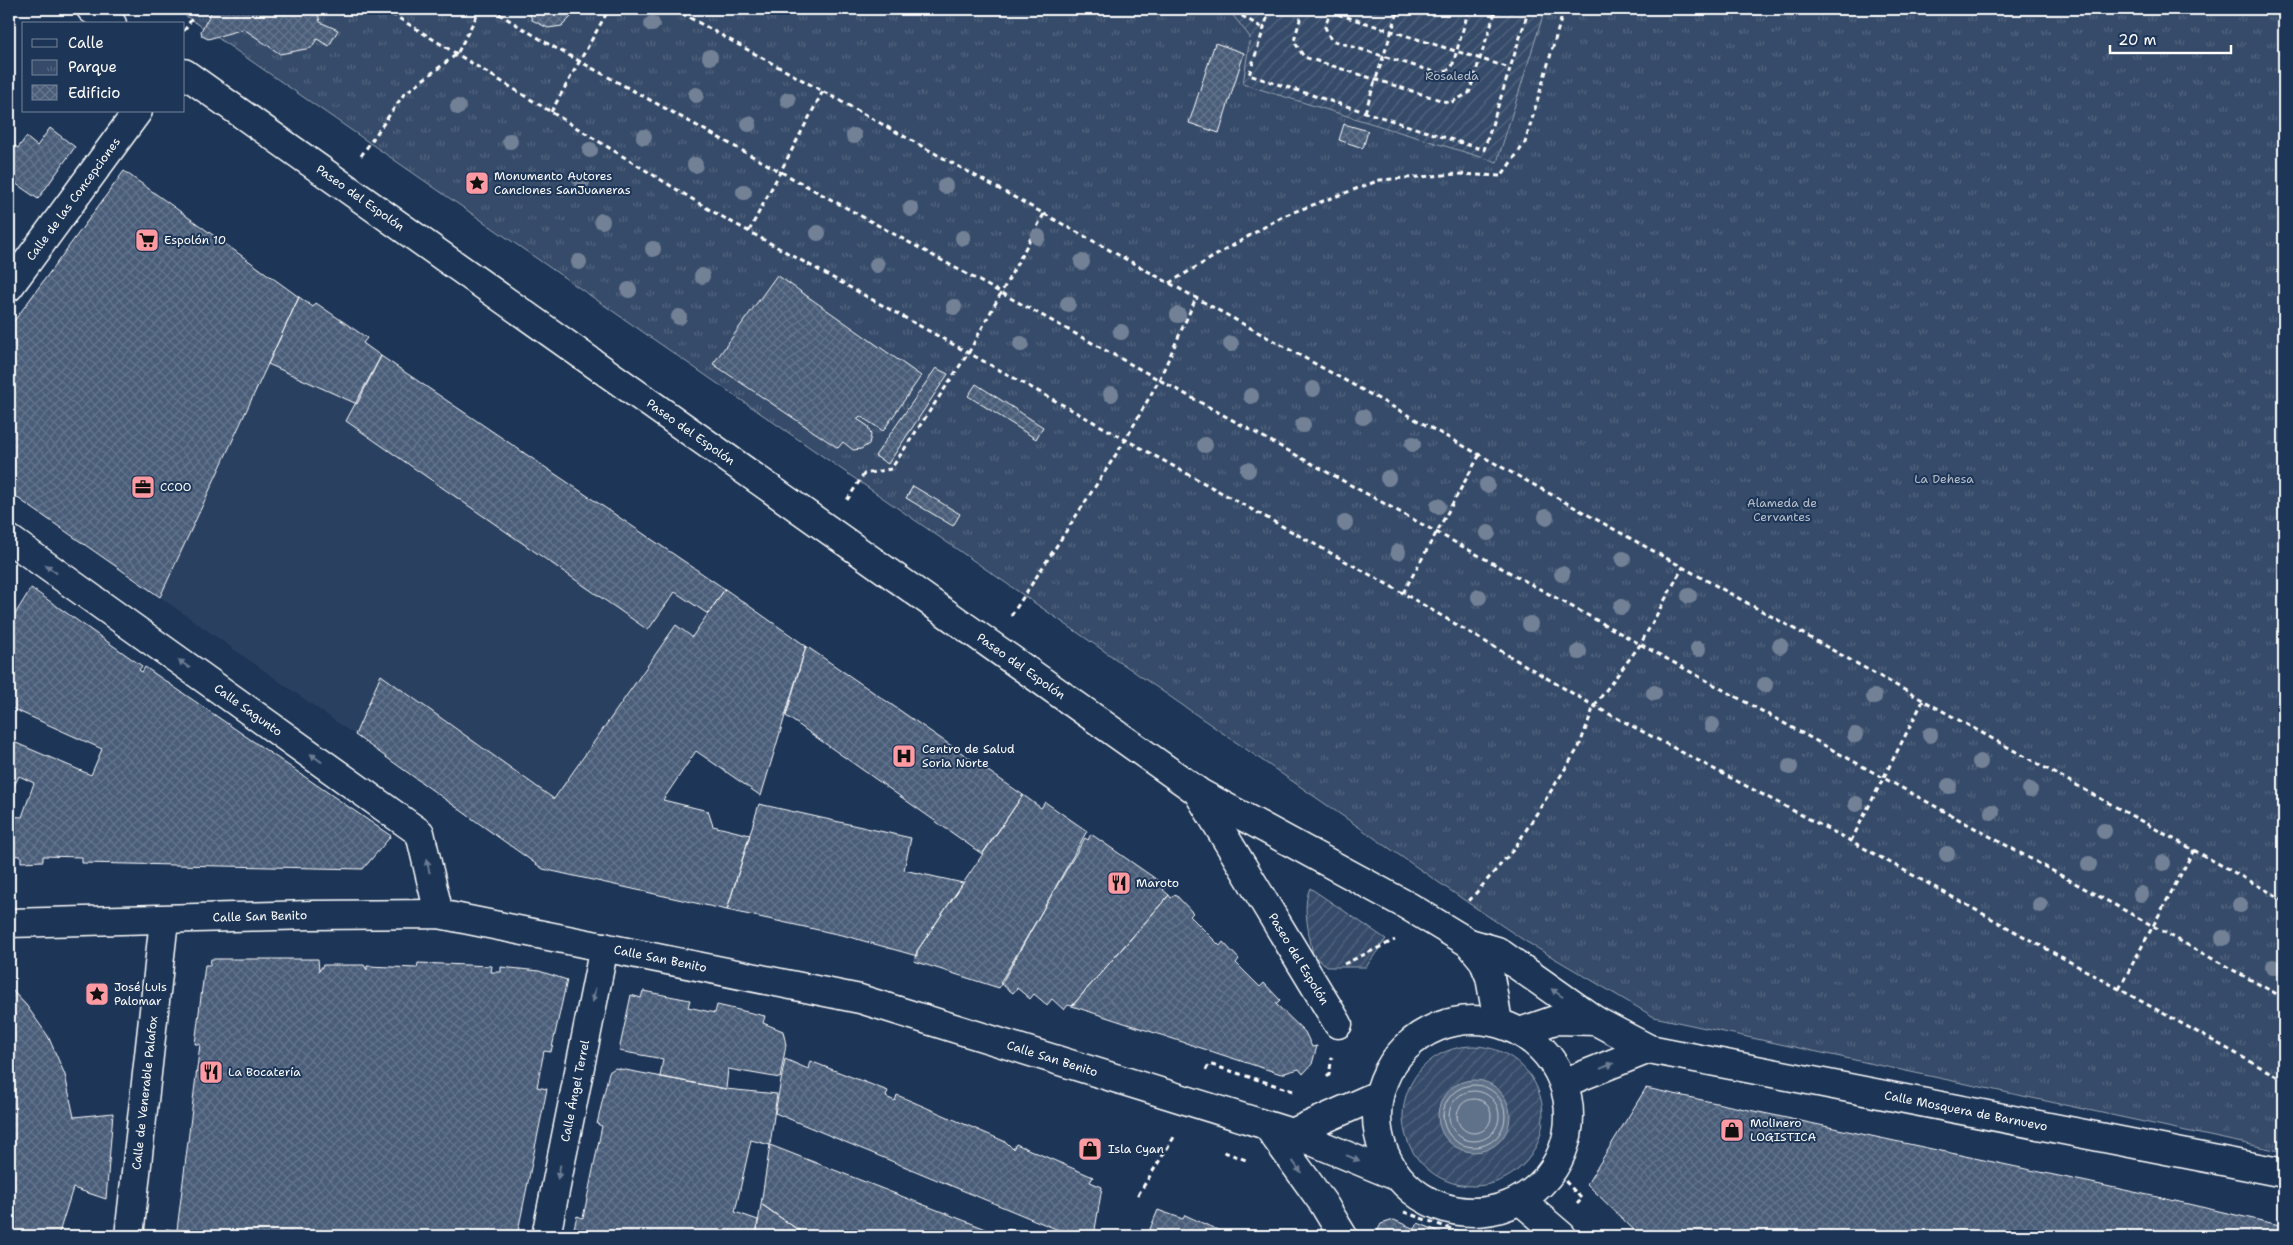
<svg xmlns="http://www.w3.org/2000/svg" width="2293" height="1245" font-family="'Shantell Sans',sans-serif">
<defs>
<pattern id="park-tufts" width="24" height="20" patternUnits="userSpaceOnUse" patternTransform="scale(1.25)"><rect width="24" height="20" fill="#364b69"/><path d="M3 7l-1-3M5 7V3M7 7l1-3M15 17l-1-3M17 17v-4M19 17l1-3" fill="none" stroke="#546680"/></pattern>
<pattern id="garden-furrows" width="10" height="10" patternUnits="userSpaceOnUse" patternTransform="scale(1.25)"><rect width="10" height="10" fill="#364b69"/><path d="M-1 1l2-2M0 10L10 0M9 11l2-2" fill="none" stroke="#546680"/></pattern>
<pattern id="building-cross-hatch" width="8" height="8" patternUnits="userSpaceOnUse" patternTransform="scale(1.25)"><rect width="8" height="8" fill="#4a5d79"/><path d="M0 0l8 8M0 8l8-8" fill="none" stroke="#65758d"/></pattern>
</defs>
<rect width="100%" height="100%" fill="#1d3557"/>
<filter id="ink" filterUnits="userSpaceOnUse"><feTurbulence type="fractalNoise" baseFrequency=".02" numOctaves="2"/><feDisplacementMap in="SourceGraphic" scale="10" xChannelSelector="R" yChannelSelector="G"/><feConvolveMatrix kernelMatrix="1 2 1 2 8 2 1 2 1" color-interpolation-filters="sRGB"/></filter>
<g filter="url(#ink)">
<path fill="#2a4161" d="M 381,356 L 725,589 L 692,637 L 676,626 L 554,799 L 381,675 L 355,735 L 160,597 L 268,364 L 357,404 Z"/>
<path fill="url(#park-tufts)" stroke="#9aa5b4" d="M 176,9 L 2284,9 L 2284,1152 L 1654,1017 L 1525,941 L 1467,902 Z"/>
<path fill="url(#garden-furrows)" stroke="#9aa5b4" d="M 1228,9 L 1545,9 L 1497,162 L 1243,84 L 1250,37 Z
M 1310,888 L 1386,939 L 1366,967 L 1329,967 L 1313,956 C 1310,935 1301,908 1310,888 Z
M1403 1116a70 70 0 1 1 140 0a70 70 0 1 1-140 0Z"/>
<path fill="#617289" stroke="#a0aab8" d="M1438 1116a36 36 0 1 1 72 0a36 36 0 1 1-72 0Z"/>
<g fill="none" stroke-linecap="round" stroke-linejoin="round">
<path stroke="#c0c7d0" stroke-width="1" d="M1443 1116a31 31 0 1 1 62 0a31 31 0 1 1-62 0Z
M1449 1116a25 25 0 1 1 50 0a25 25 0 1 1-50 0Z
M1457 1116a17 17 0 1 1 34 0a17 17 0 1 1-34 0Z"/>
</g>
<path fill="url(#building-cross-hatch)" stroke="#fff" d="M 213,9 L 317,9 L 320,22 L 338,30 L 329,46 L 317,39 L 311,48 L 280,54 L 244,29 L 208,39 L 202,36 L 201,31 Z
M 528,9 L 575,9 L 575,13 L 562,26 L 548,28 L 532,20 Z
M 1215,43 L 1244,53 L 1219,133 L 1189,123 Z
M 1344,124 L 1368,131 L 1363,148 L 1339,140 Z
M 50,128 L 75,147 L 38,199 L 9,179 L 9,141 L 18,148 L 26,137 L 37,146 Z
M 124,171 L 299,297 L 160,597 L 9,492 L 9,328 Z
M 777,275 L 921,376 L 883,431 L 860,416 L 857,419 L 868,426 L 871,435 L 869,444 L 861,449 L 853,450 L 843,442 L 838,448 L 713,364 Z
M 299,297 L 313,307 L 316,303 L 367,338 L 363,343 L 381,356 L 357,404 L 268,364 Z
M 381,356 L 725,589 L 708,614 L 675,592 L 648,630 L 346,421 Z
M 936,368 L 948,374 L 888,464 L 875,456 Z
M 976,384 L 1043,427 L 1036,439 L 968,396 Z
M 913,486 L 960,514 L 953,526 L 906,498 Z
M 31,588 L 142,666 L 139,670 L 142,672 L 145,667 L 391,836 L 363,869 L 82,863 L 82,857 L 43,856 L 43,861 L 21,862 L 21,856 L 9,855 L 9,816 L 22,817 L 34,783 L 19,776 L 9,796 L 9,740 L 91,775 L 102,749 L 9,707 L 9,624 Z
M 725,589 L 806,646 L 761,796 L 696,751 L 663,800 L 708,811 L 713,826 L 750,835 L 727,910 L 543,869 L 355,735 L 381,675 L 554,799 L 676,625 L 692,637 Z
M 806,646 L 1023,795 L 982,854 L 786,716 Z
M 1023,795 L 1041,808 L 1045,802 L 1087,831 L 999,988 L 914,961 L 917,951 Z
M 759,804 L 911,838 L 904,870 L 963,883 L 917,951 L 917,956 L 846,936 L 727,910 Z
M 1091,834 L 1166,886 L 1163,890 L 1169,895 L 1072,1006 L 1068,1005 L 1064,1010 L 1052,999 L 1047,1005 L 1034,994 L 1030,999 L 1017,988 L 1013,993 L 1000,983 L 1085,838 L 1088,840 Z
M 1175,894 L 1193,913 L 1190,916 L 1220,946 L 1223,942 L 1239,959 L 1236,963 L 1260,987 L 1264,983 L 1280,1000 L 1276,1004 L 1305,1032 L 1312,1047 L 1317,1046 L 1312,1064 L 1303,1074 L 1299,1069 L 1281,1074 L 1072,1006 L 1169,895 L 1171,898 Z
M 211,959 L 318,959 L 319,971 L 323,965 L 364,965 L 367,970 L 367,966 L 417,968 L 418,963 L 492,966 L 491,972 L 501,972 L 501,967 L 539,971 L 567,980 L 551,1052 L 544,1051 L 537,1087 L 547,1089 L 517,1236 L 166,1236 L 166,1229 L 177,1230 L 200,1044 L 195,1044 L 205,965 L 210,965 Z
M 9,987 L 26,1005 L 48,1036 L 65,1075 L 74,1117 L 113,1113 L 106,1199 L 73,1188 L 58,1236 L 9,1236 Z
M 643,991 L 690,1000 L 688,1007 L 715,1013 L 717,1005 L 765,1016 L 763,1023 L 783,1031 L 786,1045 L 780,1078 L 728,1069 L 726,1089 L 660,1077 L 663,1059 L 619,1051 L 631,995 L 641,998 Z
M 785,1059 L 808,1069 L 810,1061 L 888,1091 L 886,1097 L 895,1101 L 897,1095 L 1006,1142 L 1013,1149 L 1016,1144 L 1093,1177 L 1090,1182 L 1102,1187 L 1094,1236 L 1073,1236 L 775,1113 Z
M 615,1068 L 726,1089 L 777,1094 L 770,1145 L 751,1140 L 735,1212 L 758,1220 L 756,1236 L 572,1236 L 577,1216 L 583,1218 L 602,1126 L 597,1124 L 609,1072 Z
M 1646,1088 L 2162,1198 L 2284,1226 L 2284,1233 L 2282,1236 L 1640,1236 L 1587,1184 Z
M 770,1145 L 1004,1236 L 1008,1229 L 1027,1236 L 807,1236 L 761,1204 Z
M 761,1204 L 807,1236 L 756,1236 Z
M 1158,1210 L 1183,1219 L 1185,1215 L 1222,1232 L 1220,1236 L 1224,1236 L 1147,1236 Z
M 1394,1220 L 1415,1229 L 1418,1223 L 1445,1234 L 1444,1236 L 1375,1236 L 1381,1224 Z"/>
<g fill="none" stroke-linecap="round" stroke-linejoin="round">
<g stroke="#fff" stroke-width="31">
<g id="minor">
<path d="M 91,9 L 112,24"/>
<path id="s1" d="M 184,73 L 1197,791 L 1338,1024"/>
<path id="s2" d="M 9,287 L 138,111"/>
<path id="s3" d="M 9,539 L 420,833 L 439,914"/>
<path d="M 1198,792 L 1408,906 L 1469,943 L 1483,960 L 1490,977 L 1498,1022"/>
<path d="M 1469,943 L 1497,951 L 1596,1021"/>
<path id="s4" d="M 1520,1032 L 1555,1020 L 1596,1021 L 1649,1049 L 2284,1173"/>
<path d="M 1564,1083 L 1649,1049"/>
<path d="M 1268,1127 L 1323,1203 L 1343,1236"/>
<path id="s5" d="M 129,1236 L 164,920"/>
<path id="s6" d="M 546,1236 L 604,947"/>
</g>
</g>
<g stroke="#fff" stroke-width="31">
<g id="major">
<path id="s7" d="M 9,923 L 311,915 L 439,914 L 860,999 L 1292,1133 L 1396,1176"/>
<circle cx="1473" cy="1116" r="96"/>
<path d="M 1292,1133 L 1378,1095"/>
<path d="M 1521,1201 L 1562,1236"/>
</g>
</g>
<path stroke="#fff" stroke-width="3" stroke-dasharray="5 4" stroke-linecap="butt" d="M 384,9 L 710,210 L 1403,593 L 1594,706 L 1851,841 L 2284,1080
M 491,9 L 550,45 L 2284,998
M 674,9 L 2284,900
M 1236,9 L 1239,14 L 1264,29
M 1270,9 L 1249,75 L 1484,150 L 1529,9
M 1303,9 L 1294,41 L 1304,57 L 1450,103 L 1469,93 L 1496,9
M 1321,9 L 1510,68
M 1331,9 L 1325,27 L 1331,40 L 1441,74 L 1452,67 L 1469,9
M 184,31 L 198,9
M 551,112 L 609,9
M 1365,112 L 1399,9
M 361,156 L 404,94 L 457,54 L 480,9
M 749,231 L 823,91
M 1169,283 L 1283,216 L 1380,180 L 1457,174 L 1501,176 L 1525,143 L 1564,9
M 847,500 L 864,474 L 891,469 L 969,352 L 1044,214
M 1403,593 L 1480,454
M 1011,616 L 1126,439 L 1159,380 L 1196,298
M 1851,841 L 1923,701
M 1469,901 L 1514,849 L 1579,747 L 1594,706 L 1640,645 L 1683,567
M 1344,964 L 1395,940
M 2119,989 L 2194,850
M 1206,1070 L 1209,1064 L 1296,1092
M 1327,1077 L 1329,1075 L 1332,1057
M 1224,1152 L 1246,1160
M 1553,1168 L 1582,1199 L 1577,1204
M 1138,1195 L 1176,1134
M 1404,1212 L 1471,1236"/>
<use href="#minor" stroke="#1d3557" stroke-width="28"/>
<use href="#major" stroke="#1d3557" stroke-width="28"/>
</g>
<g fill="#738196">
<circle cx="652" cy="24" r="8"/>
<circle cx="710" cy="57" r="8"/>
<circle cx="696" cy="95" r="8"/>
<circle cx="788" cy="100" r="8"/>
<circle cx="458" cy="107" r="8"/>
<circle cx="749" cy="124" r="8"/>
<circle cx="854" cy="136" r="8"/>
<circle cx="644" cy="137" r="8"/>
<circle cx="510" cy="141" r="8"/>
<circle cx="590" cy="150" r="8"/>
<circle cx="695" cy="165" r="8"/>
<circle cx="582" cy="182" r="8"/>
<circle cx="945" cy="186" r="8"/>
<circle cx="744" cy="192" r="8"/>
<circle cx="911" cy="209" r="8"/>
<circle cx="602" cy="221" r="8"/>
<circle cx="818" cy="233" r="8"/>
<circle cx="1038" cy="237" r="8"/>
<circle cx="963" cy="238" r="8"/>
<circle cx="653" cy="249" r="8"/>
<circle cx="579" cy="262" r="8"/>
<circle cx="1082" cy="262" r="8"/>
<circle cx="877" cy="265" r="8"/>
<circle cx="702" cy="276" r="8"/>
<circle cx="629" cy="290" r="8"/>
<circle cx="1068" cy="304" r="8"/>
<circle cx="954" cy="307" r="8"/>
<circle cx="1178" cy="315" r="8"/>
<circle cx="679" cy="317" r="8"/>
<circle cx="1121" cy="332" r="8"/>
<circle cx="1021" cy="344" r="8"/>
<circle cx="1231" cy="344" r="8"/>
<circle cx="1313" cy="389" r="8"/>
<circle cx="1111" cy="394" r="8"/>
<circle cx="1251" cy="396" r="8"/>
<circle cx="1363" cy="417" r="8"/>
<circle cx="1303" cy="425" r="8"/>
<circle cx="1413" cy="444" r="8"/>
<circle cx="1205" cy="445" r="8"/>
<circle cx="1248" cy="470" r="8"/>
<circle cx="1388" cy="478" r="8"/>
<circle cx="1487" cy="485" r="8"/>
<circle cx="1438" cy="506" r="8"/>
<circle cx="1546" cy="517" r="8"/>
<circle cx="1345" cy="523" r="8"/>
<circle cx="1488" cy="533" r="8"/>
<circle cx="1398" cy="552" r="8"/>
<circle cx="1623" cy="559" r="8"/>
<circle cx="1562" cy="574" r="8"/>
<circle cx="1689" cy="596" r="8"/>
<circle cx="1479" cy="597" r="8"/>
<circle cx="1621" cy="607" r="8"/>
<circle cx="1530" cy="624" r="8"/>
<circle cx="1780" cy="646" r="8"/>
<circle cx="1698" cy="649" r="8"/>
<circle cx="1579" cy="652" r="8"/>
<circle cx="1765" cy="685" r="8"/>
<circle cx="1654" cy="693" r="8"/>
<circle cx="1874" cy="697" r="8"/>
<circle cx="1712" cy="725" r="8"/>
<circle cx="1855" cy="735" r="8"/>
<circle cx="1930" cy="735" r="8"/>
<circle cx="1980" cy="762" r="8"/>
<circle cx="1790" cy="767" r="8"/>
<circle cx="1949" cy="786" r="8"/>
<circle cx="2030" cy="790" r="8"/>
<circle cx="1856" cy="804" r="8"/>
<circle cx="1992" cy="812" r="8"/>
<circle cx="2104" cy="831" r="8"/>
<circle cx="1947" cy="854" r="8"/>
<circle cx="2163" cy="863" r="8"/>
<circle cx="2089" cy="864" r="8"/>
<circle cx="2141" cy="894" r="8"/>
<circle cx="2040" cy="905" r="8"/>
<circle cx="2240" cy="905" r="8"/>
<circle cx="2223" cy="938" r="8"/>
<circle cx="2273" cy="967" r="8"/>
</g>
<defs><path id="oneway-solid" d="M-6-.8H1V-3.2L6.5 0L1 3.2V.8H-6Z" transform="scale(1.25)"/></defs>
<g fill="#6c7c92">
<use href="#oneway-solid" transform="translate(51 569) rotate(-144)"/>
<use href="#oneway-solid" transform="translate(184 664) rotate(-144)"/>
<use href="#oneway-solid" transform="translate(316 758) rotate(-144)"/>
<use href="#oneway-solid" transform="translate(428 866) rotate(-103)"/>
<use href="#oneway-solid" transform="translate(1557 993) rotate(-145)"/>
<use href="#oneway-solid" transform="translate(594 995) rotate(101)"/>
<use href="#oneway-solid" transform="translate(1607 1066) rotate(-22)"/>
<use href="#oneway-solid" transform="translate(1353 1158) rotate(22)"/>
<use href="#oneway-solid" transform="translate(1297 1167) rotate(54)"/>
<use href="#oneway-solid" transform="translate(559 1172) rotate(101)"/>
</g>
</g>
<defs>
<g id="sight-square" transform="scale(1.25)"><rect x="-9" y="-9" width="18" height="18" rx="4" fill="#ff9aa2" stroke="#1d3557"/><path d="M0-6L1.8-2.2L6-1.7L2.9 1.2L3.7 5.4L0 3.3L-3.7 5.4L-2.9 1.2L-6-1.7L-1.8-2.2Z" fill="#111"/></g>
<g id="supermarket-square" transform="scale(1.25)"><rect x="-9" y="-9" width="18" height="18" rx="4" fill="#ff9aa2" stroke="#1d3557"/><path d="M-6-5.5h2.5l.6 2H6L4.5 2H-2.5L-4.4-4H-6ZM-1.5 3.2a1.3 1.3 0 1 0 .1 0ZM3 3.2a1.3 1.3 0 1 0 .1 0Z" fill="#111"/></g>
<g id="office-square" transform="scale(1.25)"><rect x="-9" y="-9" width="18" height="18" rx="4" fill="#ff9aa2" stroke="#1d3557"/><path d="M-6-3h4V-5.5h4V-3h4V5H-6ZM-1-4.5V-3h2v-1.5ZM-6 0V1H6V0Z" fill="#111"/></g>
<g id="hospital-square" transform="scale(1.25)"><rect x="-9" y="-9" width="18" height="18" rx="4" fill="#ff9aa2" stroke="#1d3557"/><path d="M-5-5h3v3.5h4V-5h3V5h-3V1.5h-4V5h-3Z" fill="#111"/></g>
<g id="restaurant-square" transform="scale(1.25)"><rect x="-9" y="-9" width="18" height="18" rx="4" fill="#ff9aa2" stroke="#1d3557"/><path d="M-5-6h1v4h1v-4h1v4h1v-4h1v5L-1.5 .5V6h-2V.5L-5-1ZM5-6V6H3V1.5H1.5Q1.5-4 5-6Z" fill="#111"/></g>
<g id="shop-square" transform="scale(1.25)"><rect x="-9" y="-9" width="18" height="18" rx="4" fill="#ff9aa2" stroke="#1d3557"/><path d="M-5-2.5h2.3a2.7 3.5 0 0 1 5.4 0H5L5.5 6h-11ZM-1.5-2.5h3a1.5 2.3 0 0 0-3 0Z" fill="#111"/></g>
</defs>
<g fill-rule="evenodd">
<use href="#sight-square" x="477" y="183"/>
<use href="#supermarket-square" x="147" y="240"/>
<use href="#office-square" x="143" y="487"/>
<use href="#hospital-square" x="904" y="756"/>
<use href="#restaurant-square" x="1119" y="883"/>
<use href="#sight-square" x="97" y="994"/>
<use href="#restaurant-square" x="211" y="1072"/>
<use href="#shop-square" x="1732" y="1130"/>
<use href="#shop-square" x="1090" y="1149"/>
</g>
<g text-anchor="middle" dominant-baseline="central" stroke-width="4" stroke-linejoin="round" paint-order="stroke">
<g font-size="12" fill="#b9c0ca" stroke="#1d3557">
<text x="1452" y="76">Rosaleda</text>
<text x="1944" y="479">La Dehesa</text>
<text x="1782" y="503">Alameda de<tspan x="1782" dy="14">Cervantes</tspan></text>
</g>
<g font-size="12" fill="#fff" stroke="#1d3557" text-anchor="start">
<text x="494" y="176">Monumento Autores<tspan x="494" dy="14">Canciones SanJuaneras</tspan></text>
<text x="164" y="240">Espolón 10</text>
<text x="160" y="487">CCOO</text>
<text x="922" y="749">Centro de Salud<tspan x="922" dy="14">Soria Norte</tspan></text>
<text x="1136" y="883">Maroto</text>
<text x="114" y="987">José Luis<tspan x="114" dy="14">Palomar</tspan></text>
<text x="228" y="1072">La Bocatería</text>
<text x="1750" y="1123">Molinero<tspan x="1750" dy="14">LOGISTICA</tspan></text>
<text x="1108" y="1149">Isla Cyan</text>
</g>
<g font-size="12" fill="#fff" stroke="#1d3557">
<text stroke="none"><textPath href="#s1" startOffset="216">Paseo del Espolón</textPath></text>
<text stroke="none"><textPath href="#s2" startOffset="109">Calle de las Concepciones</textPath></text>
<text stroke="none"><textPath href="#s1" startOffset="621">Paseo del Espolón</textPath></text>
<text stroke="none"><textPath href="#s1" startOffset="1026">Paseo del Espolón</textPath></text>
<text stroke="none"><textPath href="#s3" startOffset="294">Calle Sagunto</textPath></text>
<text stroke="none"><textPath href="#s7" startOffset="251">Calle San Benito</textPath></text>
<text stroke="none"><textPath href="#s7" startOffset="656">Calle San Benito</textPath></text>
<text stroke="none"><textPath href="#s1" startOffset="1438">Paseo del Espolón</textPath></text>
<text stroke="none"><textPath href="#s7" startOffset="1061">Calle San Benito</textPath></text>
<text stroke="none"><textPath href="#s6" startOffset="148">Calle Ángel Terrel</textPath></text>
<text stroke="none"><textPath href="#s5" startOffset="144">Calle de Venerable Palafox</textPath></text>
<text stroke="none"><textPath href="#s4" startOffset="461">Calle Mosquera de Barnuevo</textPath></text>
</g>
</g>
<rect width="2293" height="1245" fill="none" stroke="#1d3557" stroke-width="30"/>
<rect x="15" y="15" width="2263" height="1215" fill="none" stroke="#fff" stroke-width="2" filter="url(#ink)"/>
<rect x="22" y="22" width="162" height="90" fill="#1d3557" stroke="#77869a"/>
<rect x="32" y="39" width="25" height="8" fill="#1d3557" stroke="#77869a"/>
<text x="68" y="48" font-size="15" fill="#ffffff">Calle</text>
<rect x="32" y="60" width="25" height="15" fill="url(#park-tufts)" stroke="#77869a"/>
<text x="68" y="72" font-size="15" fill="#ffffff">Parque</text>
<rect x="32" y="85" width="25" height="15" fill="url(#building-cross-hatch)" stroke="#77869a"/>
<text x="68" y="98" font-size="15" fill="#ffffff">Edificio</text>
<path d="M2110 45v8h121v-8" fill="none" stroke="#ffffff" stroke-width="2.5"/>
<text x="2118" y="45" font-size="15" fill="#ffffff" stroke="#1d3557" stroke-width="4" paint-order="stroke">20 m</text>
</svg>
